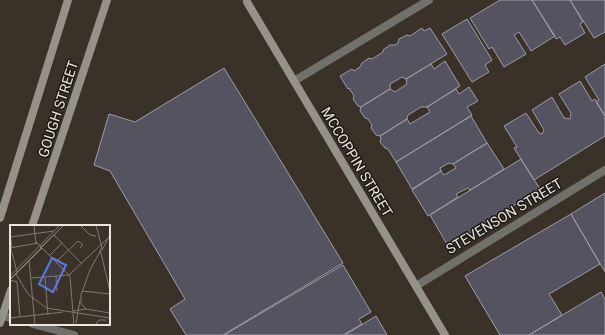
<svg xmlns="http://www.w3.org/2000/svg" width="605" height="335" font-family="Roboto,sans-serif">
<rect width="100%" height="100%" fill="#3a3128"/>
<path fill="#55535f" stroke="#9e9ca9" d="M 500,0 L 532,0 L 555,36 L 531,51 L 519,32 L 514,35 L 526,54 L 504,67 L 492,47 L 489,49 L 470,18 Z
M 532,0 L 570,0 L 583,22 L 580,24 L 585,33 L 565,45 L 560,37 L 556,39 Z
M 570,0 L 605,0 L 605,32 L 594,38 Z
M 467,19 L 492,60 L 485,65 L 489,72 L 472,82 L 442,34 Z
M 422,28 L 424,31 L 430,28 L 447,54 L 406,79 L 402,77 L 390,84 L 390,89 L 361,107 L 358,106 L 353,99 L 354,96 L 349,88 L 348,89 L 340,76 L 352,69 L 354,71 L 360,67 L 362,63 L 369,58 L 372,59 L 383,52 L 383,50 L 390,45 L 395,45 L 398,43 L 399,39 L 407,35 L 410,36 Z
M 445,61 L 460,86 L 427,107 L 421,107 L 408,115 L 407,119 L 380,136 L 376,135 L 371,128 L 372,125 L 368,119 L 365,118 L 360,111 L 361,107 L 390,89 L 395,92 L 407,84 L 406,79 L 431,64 L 434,69 Z
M 605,64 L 605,116 L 596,102 L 599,100 L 585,77 Z
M 224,68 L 343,263 L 223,335 L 186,335 L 170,309 L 185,299 L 110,171 L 94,165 L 109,114 L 135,122 Z
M 580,81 L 592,101 L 595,99 L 605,116 L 605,136 L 534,180 L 514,148 L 517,147 L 504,126 L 526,113 L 539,133 L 542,134 L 544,130 L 532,110 L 552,97 L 564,118 L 570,119 L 571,113 L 559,94 Z
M 469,87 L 478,101 L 467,107 L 472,115 L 396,162 L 388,149 L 385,148 L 380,142 L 381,138 L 380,136 L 407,119 L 410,124 L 430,112 L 427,107 L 456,89 L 459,94 Z
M 471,116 L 487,143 L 453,164 L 449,163 L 440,168 L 441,171 L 412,189 L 396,162 Z
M 487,143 L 504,169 L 470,190 L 468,188 L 456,194 L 458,197 L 428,216 L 412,190 L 441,171 L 444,175 L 456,168 L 453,164 Z
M 521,159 L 540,189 L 448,246 L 430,215 Z
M 605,193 L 605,272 L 571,214 Z
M 571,214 L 600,264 L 549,294 L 562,315 L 529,335 L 500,335 L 465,276 Z
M 343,265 L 371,312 L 359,319 L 362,324 L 343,335 L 224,335 Z
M 601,292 L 605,299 L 605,335 L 529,335 Z
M 376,316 L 387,335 L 345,335 Z"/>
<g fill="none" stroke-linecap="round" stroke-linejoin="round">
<path stroke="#72706a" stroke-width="8" d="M 3,316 L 11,318
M 33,324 L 74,335"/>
<path stroke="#72706a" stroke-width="8" d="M 294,81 L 429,0
M 416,286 L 605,170"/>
<path stroke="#959289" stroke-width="8" d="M 247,0 L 247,2 L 445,335
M 0,218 L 68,0
M 32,226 L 107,0
M 0,323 L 11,290"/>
</g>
<g text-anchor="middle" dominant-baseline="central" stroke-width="3" stroke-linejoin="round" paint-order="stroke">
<g font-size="14" fill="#ebe5e0" stroke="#1e1a16">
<text transform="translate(58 109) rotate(-72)">GOUGH STREET</text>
<text transform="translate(357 162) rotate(59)">MCCOPPIN STREET</text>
<text transform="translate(504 216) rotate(-31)">STEVENSON STREET</text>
</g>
</g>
<g transform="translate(10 225)">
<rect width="100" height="100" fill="#3a3128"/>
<path fill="none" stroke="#817972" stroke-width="1" d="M 24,0 L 26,19M 70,0 L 80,10 L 86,11M 0,9 L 2,22M 44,10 L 71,38M 0,12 L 44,6M 26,17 L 60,51 L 64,100M 0,20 L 7,47M 0,23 L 28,18M 30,23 L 54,0M 90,24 L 100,66M 92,25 L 100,10M 40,30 L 52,18M 19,35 L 25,100M 47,36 L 68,16 L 73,20 L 70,23M 6,49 L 18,69 L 36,83 L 100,93M 59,50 L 97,14M 0,51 L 50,0M 46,51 L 47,66M 35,52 L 38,90M 21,53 L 59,50M 0,54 L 54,0M 0,55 L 7,57 L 10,92M 0,55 L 32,23M 72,66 L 100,69M 76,84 L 71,79 L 71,70 L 80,45 L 92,23 L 86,0M 63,86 L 76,84 L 100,88M 0,93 L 53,87M 66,98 L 70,75M 85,100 L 89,95 L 96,95"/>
<path fill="#5b7bda" fill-opacity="0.15" stroke="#5b7bda" stroke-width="2" d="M 42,33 L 56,40 L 43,67 L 29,59 Z"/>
<rect width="100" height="100" fill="none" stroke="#ebe5e0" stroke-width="2"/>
</g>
</svg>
